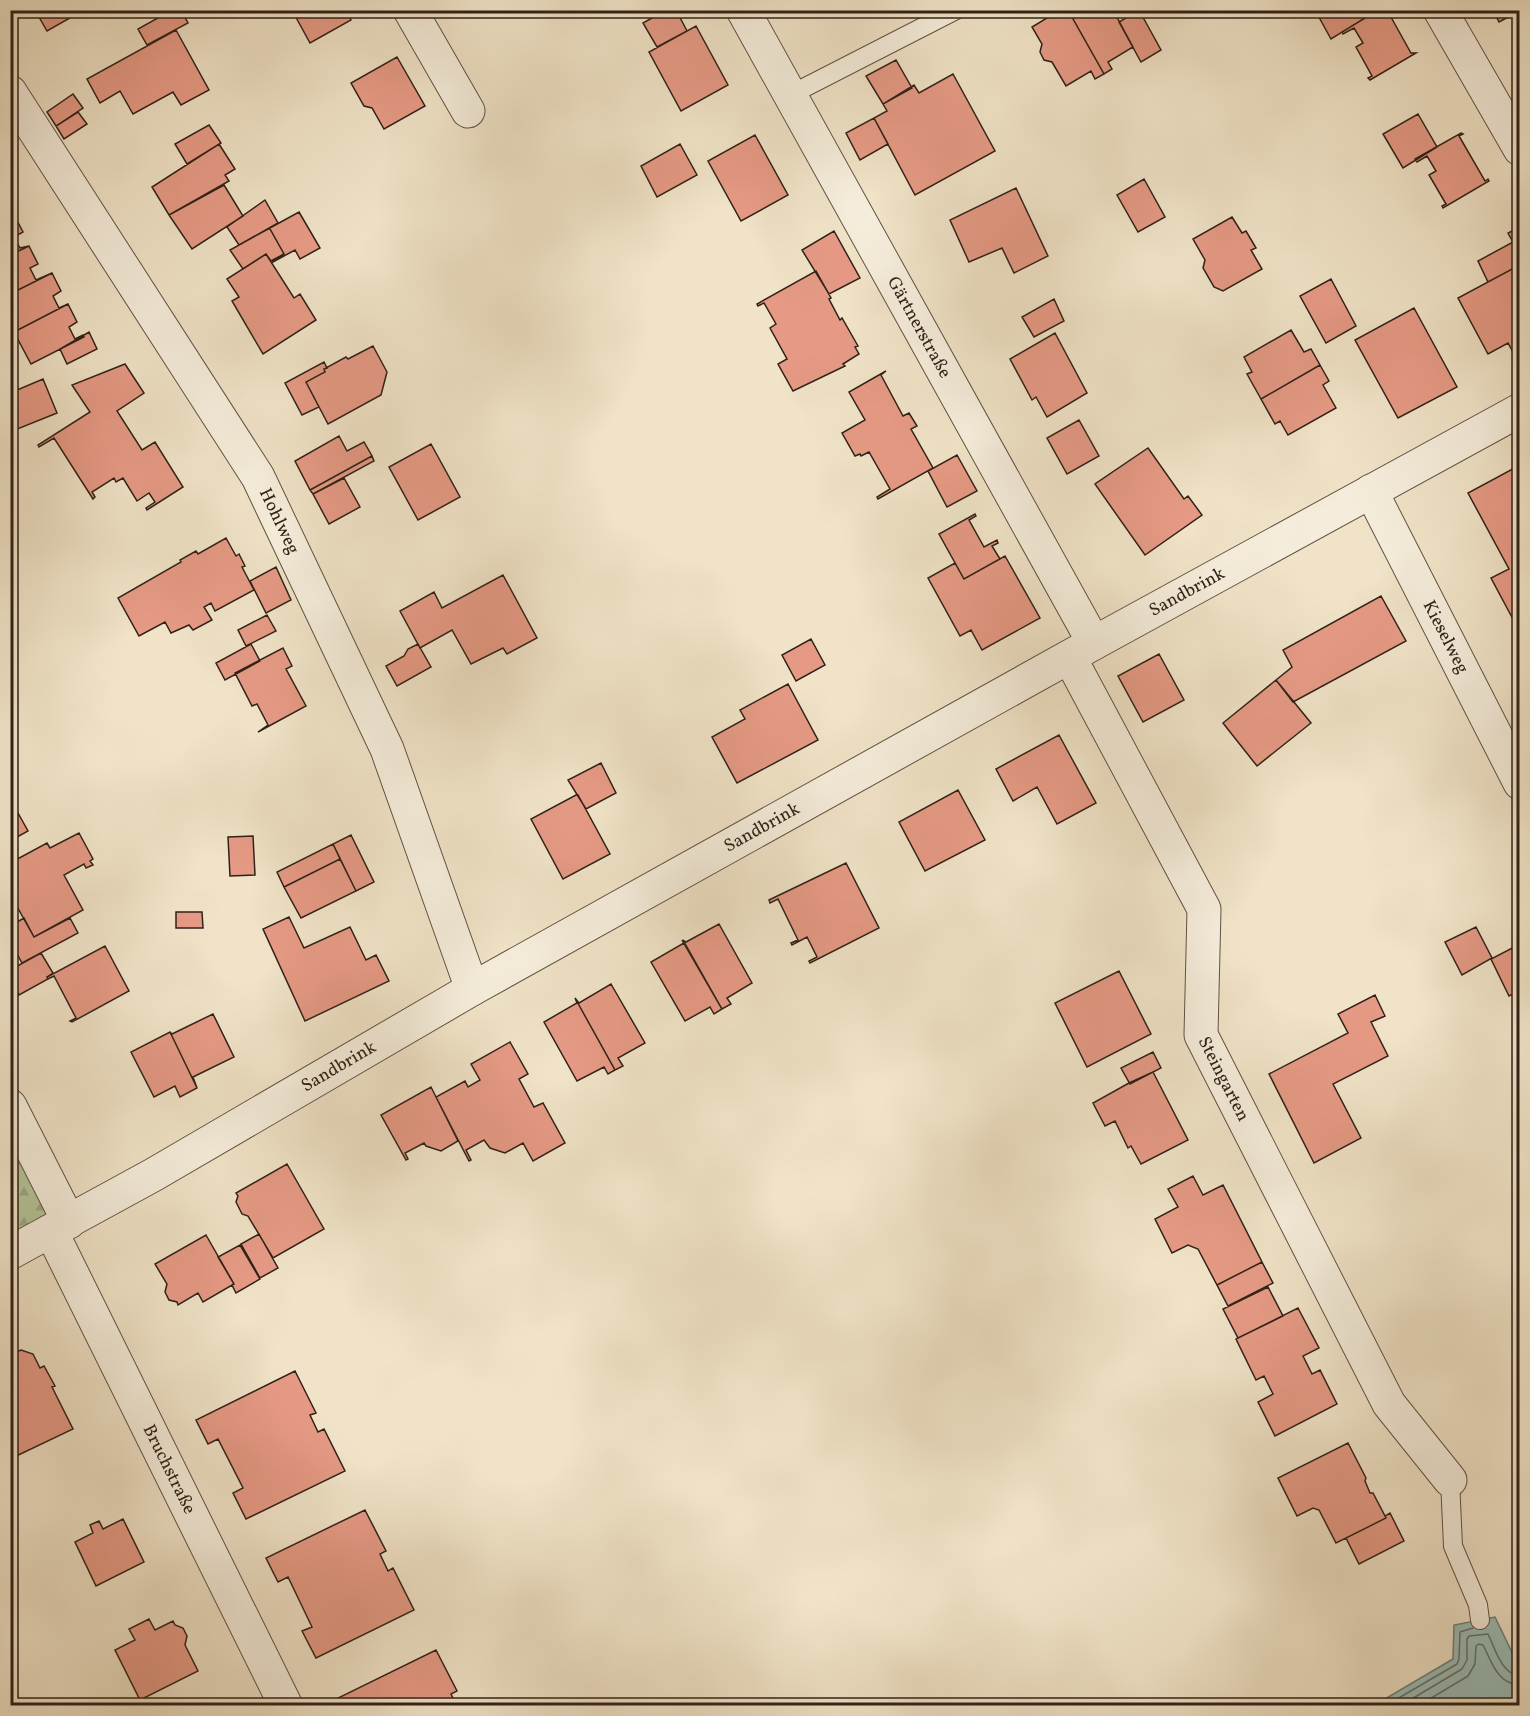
<svg xmlns="http://www.w3.org/2000/svg" width="1530" height="1716" font-family="Vollkorn,serif">
<defs>
<pattern id="forest-firs" width="22" height="20" patternUnits="userSpaceOnUse" patternTransform="scale(1.5)"><rect width="22" height="20" fill="#b5c499"/><path d="M5 1l3.5 6h-7zM16 11l3.5 6h-7z" fill="#9ca883"/></pattern>
</defs>
<rect width="100%" height="100%" fill="#f0e3c7"/>
<filter id="stains"><feTurbulence type="fractalNoise" baseFrequency=".00333" numOctaves="4"/><feColorMatrix values="0 0 0 0 .2 0 0 0 0 .09 0 0 0 0 .02 0 0 0 .5 -.17"/></filter>
<radialGradient id="worn" r=".72"><stop offset=".6" stop-color="#630" stop-opacity="0"/><stop offset="1" stop-color="#630" stop-opacity=".3"/></radialGradient>
<path fill="url(#forest-firs)" stroke="#727258" stroke-width="1.5" d="M 10,1138 L 49,1217 L 10,1241 Z
M 11,1648 L 19,1705 L 11,1705 Z"/>
<path fill="#9abeb9" stroke="#707f78" stroke-width="1.5" d="M 1495,1617 L 1519,1667 L 1519,1705 L 1373,1706 L 1453,1659 L 1454,1625 Z"/>
<g fill="none" stroke-linecap="round" stroke-linejoin="round">
<path stroke="#657068" stroke-width="1.5" d="M 1385,1706 L 1457,1664 L 1459,1659 L 1460,1632 L 1473,1628
M 1400,1706 L 1462,1669 L 1467,1660 L 1467,1639 L 1469,1636 L 1488,1634 C 1495,1648 1501,1674 1520,1676
M 1418,1706 L 1468,1676 L 1475,1664 L 1476,1646 L 1479,1644 L 1483,1645 C 1492,1662 1497,1684 1520,1685"/>
</g>
<path fill="#e69a85" stroke="#302117" stroke-width="1.5" d="M 35,10 L 84,10 L 47,31 Z
M 172,10 L 181,10 L 188,23 L 147,45 L 138,29 Z
M 292,10 L 346,10 L 351,20 L 310,43 Z
M 666,10 L 676,10 L 687,31 L 657,47 L 643,23 Z
M 1060,10 L 1068,10 L 1104,74 L 1095,79 L 1091,71 L 1066,86 L 1052,62 L 1044,60 L 1040,52 L 1042,44 L 1032,27 Z
M 1068,10 L 1113,10 L 1133,47 L 1108,62 L 1112,69 L 1104,74 Z
M 1139,10 L 1161,50 L 1141,62 L 1119,22 Z
M 1202,10 L 1217,10 L 1205,17 Z
M 1315,10 L 1361,10 L 1365,18 L 1331,39 Z
M 1361,10 L 1378,10 L 1365,18 Z
M 1378,10 L 1387,10 L 1411,53 L 1416,53 L 1370,80 L 1368,78 L 1372,76 L 1356,47 L 1363,43 L 1354,28 L 1343,34 L 1342,32 Z
M 1493,10 L 1520,10 L 1520,11 L 1499,22 Z
M 696,26 L 728,85 L 681,111 L 649,52 Z
M 176,30 L 209,90 L 181,105 L 173,92 L 133,114 L 120,91 L 100,103 L 87,79 Z
M 397,57 L 425,106 L 384,129 L 372,108 L 364,106 L 351,83 Z
M 896,60 L 912,88 L 883,104 L 866,76 Z
M 953,74 L 995,151 L 915,195 L 874,118 L 887,111 L 883,104 L 914,85 L 919,93 Z
M 73,94 L 83,108 L 56,126 L 47,112 Z
M 78,112 L 87,124 L 64,139 L 56,126 Z
M 1418,114 L 1437,147 L 1403,168 L 1383,134 Z
M 874,118 L 888,144 L 860,160 L 846,133 Z
M 209,125 L 221,143 L 187,164 L 175,144 Z
M 1461,133 L 1463,134 L 1459,136 L 1485,181 L 1488,179 L 1489,181 L 1443,208 L 1442,206 L 1446,204 L 1429,175 L 1436,171 L 1427,156 L 1417,162 L 1415,159 Z
M 755,135 L 788,195 L 741,221 L 708,161 Z
M 219,144 L 235,169 L 225,175 L 229,181 L 169,215 L 152,187 Z
M 680,144 L 697,175 L 657,197 L 641,166 Z
M 1144,179 L 1165,217 L 1138,232 L 1117,195 Z
M 224,185 L 243,216 L 192,249 L 169,215 Z
M 1016,188 L 1048,256 L 1014,273 L 1002,248 L 969,262 L 950,220 Z
M 265,200 L 278,223 L 239,245 L 227,227 Z
M 299,212 L 320,248 L 300,259 L 295,250 L 271,263 L 284,254 L 270,229 L 268,229 Z
M 13,213 L 23,232 L 14,237 L 20,248 L 29,246 L 10,255 L 10,214 Z
M 1232,217 L 1242,233 L 1246,231 L 1256,248 L 1251,250 L 1262,269 L 1223,291 L 1214,287 L 1203,268 L 1205,260 L 1193,239 Z
M 1520,227 L 1520,255 L 1508,233 Z
M 268,229 L 270,229 L 284,254 L 271,261 L 266,254 L 243,269 L 230,250 Z
M 834,231 L 860,278 L 829,294 L 802,250 Z
M 1513,242 L 1520,255 L 1520,270 L 1516,272 L 1514,268 L 1488,282 L 1478,261 Z
M 29,246 L 38,264 L 30,268 L 36,280 L 52,273 L 10,294 L 10,255 Z
M 266,254 L 294,298 L 300,294 L 316,320 L 263,354 L 232,301 L 239,297 L 227,279 Z
M 1514,268 L 1520,278 L 1520,351 L 1514,354 L 1508,343 L 1488,354 L 1458,298 Z
M 816,271 L 831,298 L 829,299 L 840,320 L 842,318 L 858,346 L 855,347 L 859,354 L 843,364 L 845,366 L 793,391 L 778,364 L 787,359 L 770,328 L 776,324 L 764,303 L 758,306 L 757,304 Z
M 52,273 L 61,291 L 53,296 L 59,308 L 68,304 L 14,332 L 10,325 L 10,294 Z
M 1331,279 L 1356,326 L 1326,343 L 1300,296 Z
M 1054,299 L 1064,321 L 1034,337 L 1022,317 Z
M 68,304 L 77,322 L 69,327 L 75,339 L 83,335 L 84,337 L 31,364 L 14,332 Z
M 1414,308 L 1457,387 L 1398,418 L 1355,340 Z
M 1291,330 L 1304,352 L 1311,349 L 1320,365 L 1261,399 L 1247,374 L 1252,372 L 1244,357 Z
M 89,332 L 97,349 L 67,364 L 60,349 Z
M 1055,333 L 1087,393 L 1047,417 L 1036,397 L 1032,400 L 1010,359 Z
M 373,346 L 387,372 L 381,395 L 328,424 L 306,382 L 325,372 L 324,369 L 346,357 L 348,359 Z
M 324,362 L 327,368 L 324,369 L 325,372 L 306,382 L 319,407 L 302,415 L 285,383 Z
M 125,364 L 144,393 L 117,411 L 142,450 L 155,442 L 183,487 L 147,510 L 146,508 L 155,502 L 149,493 L 137,501 L 123,478 L 116,482 L 114,478 L 92,492 L 95,497 L 93,499 L 54,438 L 39,447 L 38,445 L 90,412 L 72,385 Z
M 1320,365 L 1329,381 L 1323,385 L 1336,408 L 1288,435 L 1280,421 L 1275,424 L 1261,399 Z
M 886,371 L 881,375 L 903,416 L 909,413 L 917,426 L 911,429 L 933,468 L 878,499 L 877,497 L 890,489 L 869,452 L 861,456 L 860,454 L 855,456 L 842,433 L 865,420 L 849,392 Z
M 43,379 L 57,413 L 10,432 L 10,393 Z
M 1079,420 L 1099,456 L 1067,474 L 1047,438 Z
M 339,436 L 347,451 L 364,442 L 372,456 L 310,490 L 295,461 Z
M 431,444 L 460,497 L 418,520 L 389,467 Z
M 1148,448 L 1184,499 L 1188,496 L 1202,515 L 1145,555 L 1095,484 Z
M 957,455 L 977,491 L 947,507 L 928,471 Z
M 372,456 L 374,461 L 313,494 L 310,490 Z
M 1520,465 L 1520,618 L 1514,621 L 1491,578 L 1509,569 L 1468,493 Z
M 344,478 L 360,507 L 329,524 L 313,494 Z
M 975,514 L 976,516 L 969,520 L 984,547 L 997,540 L 998,543 L 992,546 L 1000,559 L 964,579 L 939,534 Z
M 226,538 L 236,556 L 239,554 L 245,566 L 242,567 L 254,590 L 215,611 L 211,603 L 204,607 L 212,620 L 193,630 L 189,625 L 171,633 L 165,622 L 139,636 L 118,598 L 181,562 L 180,560 L 196,551 L 198,554 Z
M 1005,556 L 1040,618 L 982,650 L 971,630 L 960,636 L 928,578 L 955,563 L 964,579 Z
M 276,567 L 291,600 L 266,613 L 250,581 Z
M 503,575 L 537,638 L 507,654 L 503,648 L 471,664 L 452,630 L 420,648 L 400,611 L 434,592 L 442,608 Z
M 1381,596 L 1406,641 L 1293,702 L 1276,680 L 1292,667 L 1283,650 Z
M 267,615 L 276,631 L 246,646 L 238,630 Z
M 811,639 L 825,665 L 796,681 L 782,655 Z
M 251,644 L 260,661 L 225,680 L 216,663 Z
M 418,644 L 431,667 L 397,686 L 386,666 L 404,656 L 408,649 Z
M 283,648 L 292,666 L 286,669 L 306,706 L 258,732 L 268,725 L 257,704 L 252,706 L 235,673 Z
M 1159,654 L 1184,700 L 1143,722 L 1118,676 Z
M 1276,680 L 1311,723 L 1257,766 L 1223,723 Z
M 788,684 L 818,740 L 737,783 L 712,737 L 745,719 L 740,710 Z
M 1059,735 L 1096,803 L 1057,824 L 1037,787 L 1013,801 L 996,769 Z
M 601,763 L 616,793 L 586,809 L 568,780 Z
M 958,790 L 985,840 L 925,871 L 899,822 Z
M 576,795 L 578,795 L 610,854 L 563,879 L 531,819 Z
M 18,813 L 28,831 L 10,841 L 10,817 Z
M 79,833 L 93,859 L 90,861 L 93,865 L 86,868 L 84,864 L 64,875 L 83,910 L 34,937 L 10,894 L 10,863 L 47,843 L 50,848 Z
M 351,835 L 374,882 L 356,891 L 333,844 Z
M 253,836 L 255,875 L 230,876 L 228,837 Z
M 333,844 L 340,859 L 284,887 L 277,872 Z
M 340,859 L 356,891 L 301,918 L 284,887 Z
M 846,863 L 879,928 L 810,963 L 809,961 L 817,957 L 807,937 L 792,945 L 791,943 L 798,940 L 778,899 L 770,903 L 769,900 Z
M 176,912 L 202,912 L 203,928 L 176,928 Z
M 289,917 L 304,948 L 350,927 L 366,960 L 376,955 L 389,981 L 305,1021 L 263,929 Z
M 24,918 L 34,937 L 70,918 L 78,933 L 22,963 L 10,941 L 10,926 Z
M 719,924 L 752,983 L 727,998 L 731,1004 L 722,1009 L 683,940 L 686,942 Z
M 1476,927 L 1492,958 L 1462,975 L 1445,942 Z
M 682,940 L 722,1009 L 714,1014 L 710,1007 L 685,1021 L 651,962 L 684,943 Z
M 1520,944 L 1520,1007 L 1513,994 L 1509,996 L 1491,959 Z
M 105,946 L 129,991 L 72,1022 L 70,1021 L 76,1018 L 54,976 L 48,979 L 47,977 Z
M 41,953 L 53,973 L 47,977 L 48,979 L 19,995 L 10,980 L 10,970 Z
M 1119,971 L 1151,1034 L 1087,1067 L 1055,1003 Z
M 10,980 L 19,995 L 10,1000 Z
M 611,984 L 645,1043 L 618,1058 L 623,1066 L 615,1070 L 575,998 L 579,1003 Z
M 1375,995 L 1385,1016 L 1371,1022 L 1388,1056 L 1333,1084 L 1361,1138 L 1314,1163 L 1269,1074 L 1348,1033 L 1338,1014 Z
M 575,998 L 615,1070 L 608,1074 L 604,1067 L 577,1081 L 544,1022 L 577,1003 Z
M 213,1014 L 234,1057 L 193,1077 L 197,1088 L 170,1032 L 172,1034 Z
M 170,1032 L 197,1088 L 180,1097 L 175,1086 L 154,1097 L 131,1052 Z
M 510,1042 L 528,1074 L 519,1079 L 534,1107 L 543,1103 L 565,1143 L 533,1161 L 523,1143 L 505,1153 L 490,1148 L 484,1140 L 466,1150 L 471,1160 L 469,1161 L 436,1097 L 465,1081 L 468,1087 L 480,1080 L 471,1064 Z
M 1153,1052 L 1161,1068 L 1130,1084 L 1121,1068 Z
M 1153,1072 L 1188,1140 L 1141,1164 L 1131,1146 L 1128,1148 L 1115,1121 L 1105,1126 L 1093,1103 L 1129,1083 Z
M 431,1087 L 458,1141 L 441,1151 L 426,1146 L 424,1143 L 405,1153 L 408,1159 L 406,1160 L 381,1115 Z
M 287,1164 L 324,1229 L 273,1258 L 248,1216 L 242,1214 L 236,1202 L 238,1196 L 236,1193 Z
M 1193,1176 L 1203,1195 L 1223,1185 L 1262,1262 L 1217,1285 L 1198,1249 L 1188,1245 L 1172,1253 L 1155,1219 L 1178,1207 L 1168,1189 Z
M 259,1234 L 278,1268 L 260,1278 L 241,1244 Z
M 206,1235 L 234,1284 L 203,1302 L 198,1293 L 178,1305 L 177,1302 L 169,1300 L 165,1292 L 167,1284 L 155,1264 Z
M 240,1245 L 260,1279 L 236,1293 L 232,1285 L 234,1284 L 218,1257 Z
M 1262,1262 L 1273,1283 L 1228,1306 L 1217,1285 Z
M 1268,1287 L 1283,1316 L 1238,1338 L 1223,1309 Z
M 1298,1308 L 1319,1348 L 1303,1356 L 1312,1374 L 1320,1370 L 1337,1404 L 1275,1436 L 1258,1402 L 1273,1394 L 1264,1376 L 1256,1380 L 1236,1339 Z
M 21,1350 L 33,1354 L 40,1368 L 44,1366 L 55,1386 L 52,1387 L 73,1429 L 10,1459 L 10,1355 Z
M 295,1371 L 316,1413 L 310,1415 L 318,1432 L 324,1429 L 345,1471 L 246,1519 L 233,1493 L 243,1488 L 218,1439 L 208,1444 L 196,1420 Z
M 1348,1443 L 1366,1478 L 1365,1481 L 1370,1493 L 1373,1493 L 1386,1518 L 1336,1543 L 1319,1510 L 1313,1508 L 1297,1516 L 1278,1478 Z
M 365,1510 L 386,1551 L 380,1554 L 388,1571 L 393,1568 L 414,1610 L 316,1658 L 302,1631 L 312,1627 L 288,1577 L 278,1582 L 266,1558 Z
M 1390,1513 L 1404,1541 L 1359,1564 L 1346,1538 L 1386,1518 L 1385,1516 Z
M 123,1519 L 144,1562 L 96,1586 L 75,1542 L 93,1533 L 90,1525 L 99,1521 L 103,1529 Z
M 149,1619 L 155,1630 L 173,1621 L 175,1625 L 183,1628 L 187,1636 L 185,1645 L 198,1671 L 140,1700 L 115,1650 L 135,1640 L 129,1629 Z
M 436,1650 L 457,1691 L 451,1694 L 457,1706 L 341,1706 L 338,1698 Z"/>
<g fill="none" stroke-linecap="round" stroke-linejoin="round">
<g stroke="#605243" stroke-width="20">
<path id="service" d="M 790,95 L 956,10
M 1450,1480 L 1453,1546 L 1478,1605 L 1480,1620"/>
</g>
<g stroke="#605243" stroke-width="35">
<g id="minor">
<path d="M 410,10 L 468,111"/>
<path id="s1" d="M 743,10 L 1094,643"/>
<path d="M 1440,10 L 1520,149"/>
<path id="s2" d="M 10,92 L 258,477 L 387,749 L 472,989"/>
<path id="s3" d="M 1371,491 L 1520,783"/>
<path id="s4" d="M 1070,658 L 1204,909 L 1201,1035 L 1389,1404 L 1450,1480"/>
<path d="M 10,1106 L 69,1222"/>
<path id="s5" d="M 51,1231 L 286,1706"/>
<path id="s6" d="M 10,1253 L 153,1175 L 472,989 L 1094,643 L 1520,410"/>
</g>
</g>
<use href="#service" stroke="#f5eddb" stroke-width="18"/>
<use href="#minor" stroke="#f5eddb" stroke-width="33"/>
</g>
<g text-anchor="middle" dominant-baseline="central" stroke-width="4.5" stroke-linejoin="round" paint-order="stroke">
<g font-size="18" fill="#302117" stroke="#f5eddb">
<text stroke="none"><textPath href="#s1" startOffset="363">Gärtnerstraße</textPath></text>
<text stroke="none"><textPath href="#s2" startOffset="507">Hohlweg</textPath></text>
<text stroke="none"><textPath href="#s6" startOffset="1350">Sandbrink</textPath></text>
<text stroke="none"><textPath href="#s3" startOffset="164">Kieselweg</textPath></text>
<text stroke="none"><textPath href="#s6" startOffset="864">Sandbrink</textPath></text>
<text stroke="none"><textPath href="#s6" startOffset="378">Sandbrink</textPath></text>
<text stroke="none"><textPath href="#s4" startOffset="460">Steingarten</textPath></text>
<text stroke="none"><textPath href="#s5" startOffset="266">Bruchstraße</textPath></text>
</g>
</g>
<rect width="1530" height="1716" fill="none" stroke="#f0e3c7" stroke-width="36"/>
<rect x="12" y="12" width="1506" height="1692" fill="none" stroke="#302117" stroke-width="3"/>
<rect x="18" y="18" width="1494" height="1680" fill="none" stroke="#302117" stroke-width="1.5"/>
<rect width="100%" height="100%" filter="url(#stains)"/>
<rect width="100%" height="100%" fill="url(#worn)"/>
</svg>
